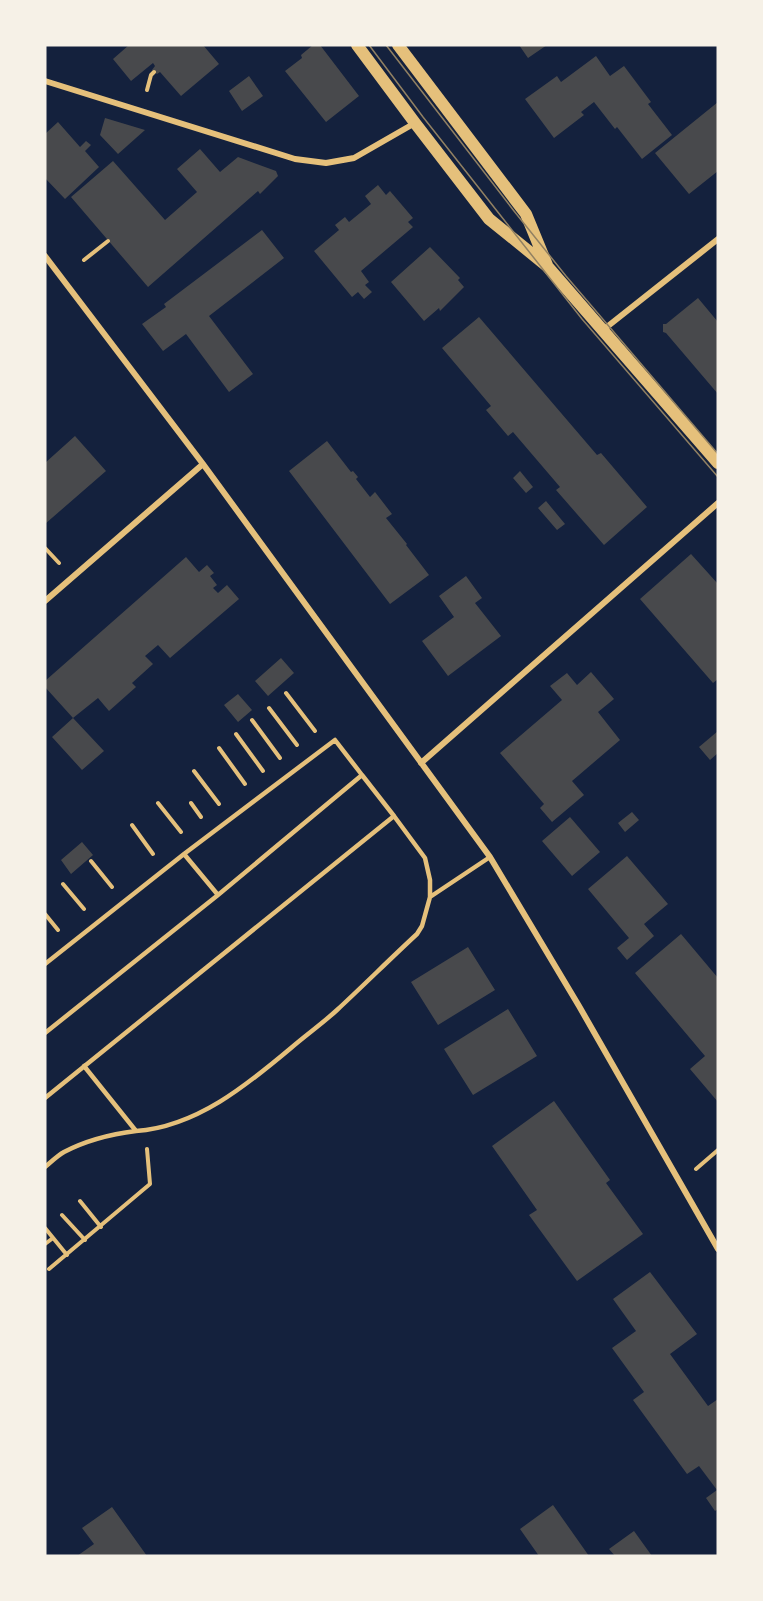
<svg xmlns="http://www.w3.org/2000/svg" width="763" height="1601" font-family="Inter,sans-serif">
<rect width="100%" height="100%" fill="#14213d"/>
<path fill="#48494c" d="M 129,45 L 203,45 L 219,64 L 181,96 L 160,72 L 157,74 L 152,70 L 155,66 L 153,63 L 131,81 L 113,59 Z
M 313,45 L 320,45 L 359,96 L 326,122 L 285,71 L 302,58 L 301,55 Z
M 519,45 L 547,45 L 528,58 Z
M 596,56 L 610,76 L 624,66 L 651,102 L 648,104 L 672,135 L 642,159 L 617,127 L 615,129 L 594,102 L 581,112 L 584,115 L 554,138 L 525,99 L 557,76 L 561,82 Z
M 249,76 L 263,96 L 242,111 L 229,91 Z
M 718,102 L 718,171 L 689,194 L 655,153 Z
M 105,118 L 145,130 L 118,154 L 100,135 Z
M 58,122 L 80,147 L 86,141 L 91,145 L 85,151 L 99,167 L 65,199 L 45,178 L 45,134 Z
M 200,149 L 220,172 L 238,157 L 276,171 L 278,176 L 260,194 L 258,191 L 148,287 L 71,197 L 113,161 L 165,220 L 197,192 L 177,169 Z
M 378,185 L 386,195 L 390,191 L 413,218 L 408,222 L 413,227 L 361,271 L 369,282 L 365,285 L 372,292 L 364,299 L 358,292 L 352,297 L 314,251 L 339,230 L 335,225 L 345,217 L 349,222 L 371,204 L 365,196 Z
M 262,230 L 284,258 L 209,316 L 253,374 L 229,392 L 186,334 L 163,351 L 142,324 L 166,307 L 164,304 Z
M 430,247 L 460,278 L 458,280 L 464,287 L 440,311 L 439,308 L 424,321 L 391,282 Z
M 698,298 L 718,322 L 718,394 L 666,333 L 663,332 L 663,324 L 666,324 Z
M 479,317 L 597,455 L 601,453 L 647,507 L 604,545 L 556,490 L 560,487 L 513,432 L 508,436 L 486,410 L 491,406 L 442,348 Z
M 75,436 L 106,471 L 45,524 L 45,463 Z
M 327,441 L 351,472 L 353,471 L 358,477 L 356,479 L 370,497 L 375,492 L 392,514 L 386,518 L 407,544 L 406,545 L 429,575 L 390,604 L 289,471 Z
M 520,471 L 533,487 L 526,493 L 513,478 Z
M 546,501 L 565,524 L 557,530 L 538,508 Z
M 691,554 L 718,584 L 718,679 L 713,683 L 640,599 Z
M 186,557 L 199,572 L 207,565 L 214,573 L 210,576 L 217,585 L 213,588 L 218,593 L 227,585 L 239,599 L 170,658 L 158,645 L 145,656 L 153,664 L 132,683 L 136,687 L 109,711 L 98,698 L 73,718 L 45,687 L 45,681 Z
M 466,576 L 482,598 L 475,603 L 501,636 L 448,676 L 422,641 L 454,617 L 439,596 Z
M 281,658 L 294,673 L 268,696 L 255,681 Z
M 591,672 L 614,699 L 598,712 L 620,740 L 572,781 L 584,795 L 552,822 L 540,808 L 544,804 L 500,753 L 562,700 L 550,686 L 567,673 L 577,685 Z
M 238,694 L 252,710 L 238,722 L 224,705 Z
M 73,718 L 104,751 L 82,770 L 52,737 Z
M 718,731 L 718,753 L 710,760 L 699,747 Z
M 632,812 L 639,820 L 625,832 L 618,823 Z
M 570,817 L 600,852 L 572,876 L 542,841 Z
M 82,842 L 93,855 L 71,874 L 61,860 Z
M 627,856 L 668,904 L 644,924 L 654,936 L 627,960 L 617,948 L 629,938 L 588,889 Z
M 681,934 L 718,978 L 718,1102 L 690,1069 L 705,1056 L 635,973 Z
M 468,947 L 495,990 L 438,1025 L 411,982 Z
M 508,1009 L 537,1056 L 473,1095 L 444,1049 Z
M 554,1101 L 610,1180 L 606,1183 L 643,1234 L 577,1281 L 529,1215 L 537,1210 L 492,1146 Z
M 650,1272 L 697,1334 L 670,1354 L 708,1406 L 718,1399 L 718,1509 L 715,1511 L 706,1498 L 717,1490 L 699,1466 L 687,1474 L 633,1400 L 644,1392 L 612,1348 L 636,1331 L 613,1299 Z
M 553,1505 L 589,1556 L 539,1556 L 520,1529 Z
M 112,1507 L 147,1556 L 77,1556 L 94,1544 L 82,1528 Z
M 634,1531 L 652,1556 L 615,1556 L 609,1549 Z"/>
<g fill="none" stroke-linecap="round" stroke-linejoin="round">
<path stroke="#e5c07b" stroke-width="4" d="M 147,90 L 151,75 L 154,72
M 84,260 L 108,241
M 45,548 L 59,563
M 286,693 L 315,731
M 269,708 L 297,745
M 252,720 L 280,758
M 236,734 L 263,771
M 219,748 L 245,784
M 194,771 L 219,804
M 158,803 L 181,832
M 191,803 L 201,817
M 132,825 L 153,854
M 91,861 L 112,887
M 63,884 L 84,909
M 45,914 L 58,930
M 696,1169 L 718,1150
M 80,1201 L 101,1227
M 62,1215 L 85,1240
M 45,1228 L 67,1255
M 45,1244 L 53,1238
M 49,1269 L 150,1184 L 147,1149"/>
<path stroke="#e5c07b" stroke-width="4.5" d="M 184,854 L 218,895
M 45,964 L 184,854 L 335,740 L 362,775
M 45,1033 L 218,895 L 362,775 L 394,816
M 84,1066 L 136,1131 C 196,1127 247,1085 291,1048 C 306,1035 323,1023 337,1010 C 364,985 390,959 417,934 L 422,926 L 430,897 L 490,857
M 45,1098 L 394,816 L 425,858 L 430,880 L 430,897
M 45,1167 C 51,1162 57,1156 64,1152 C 85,1141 112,1134 136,1131"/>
<path stroke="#e5c07b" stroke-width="6" d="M 45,81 L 295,159 L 326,163 L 354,158 L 415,123
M 45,256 L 203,464 L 490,857 L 579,1006 L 718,1249
M 603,330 L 718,239
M 45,601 L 203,464
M 421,763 L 718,503"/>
<path stroke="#e5c07b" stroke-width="12" d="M 357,45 L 415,123 L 489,219 L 547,266 L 718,463
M 398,45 L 526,214 L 547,265"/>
<path stroke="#918062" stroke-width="1.5" d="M 369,45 L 423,117 L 582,319 L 718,477
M 386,45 L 514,211 L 566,276 L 718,454"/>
</g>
<rect width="763" height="1601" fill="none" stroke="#f6f1e7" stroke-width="93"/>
</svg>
